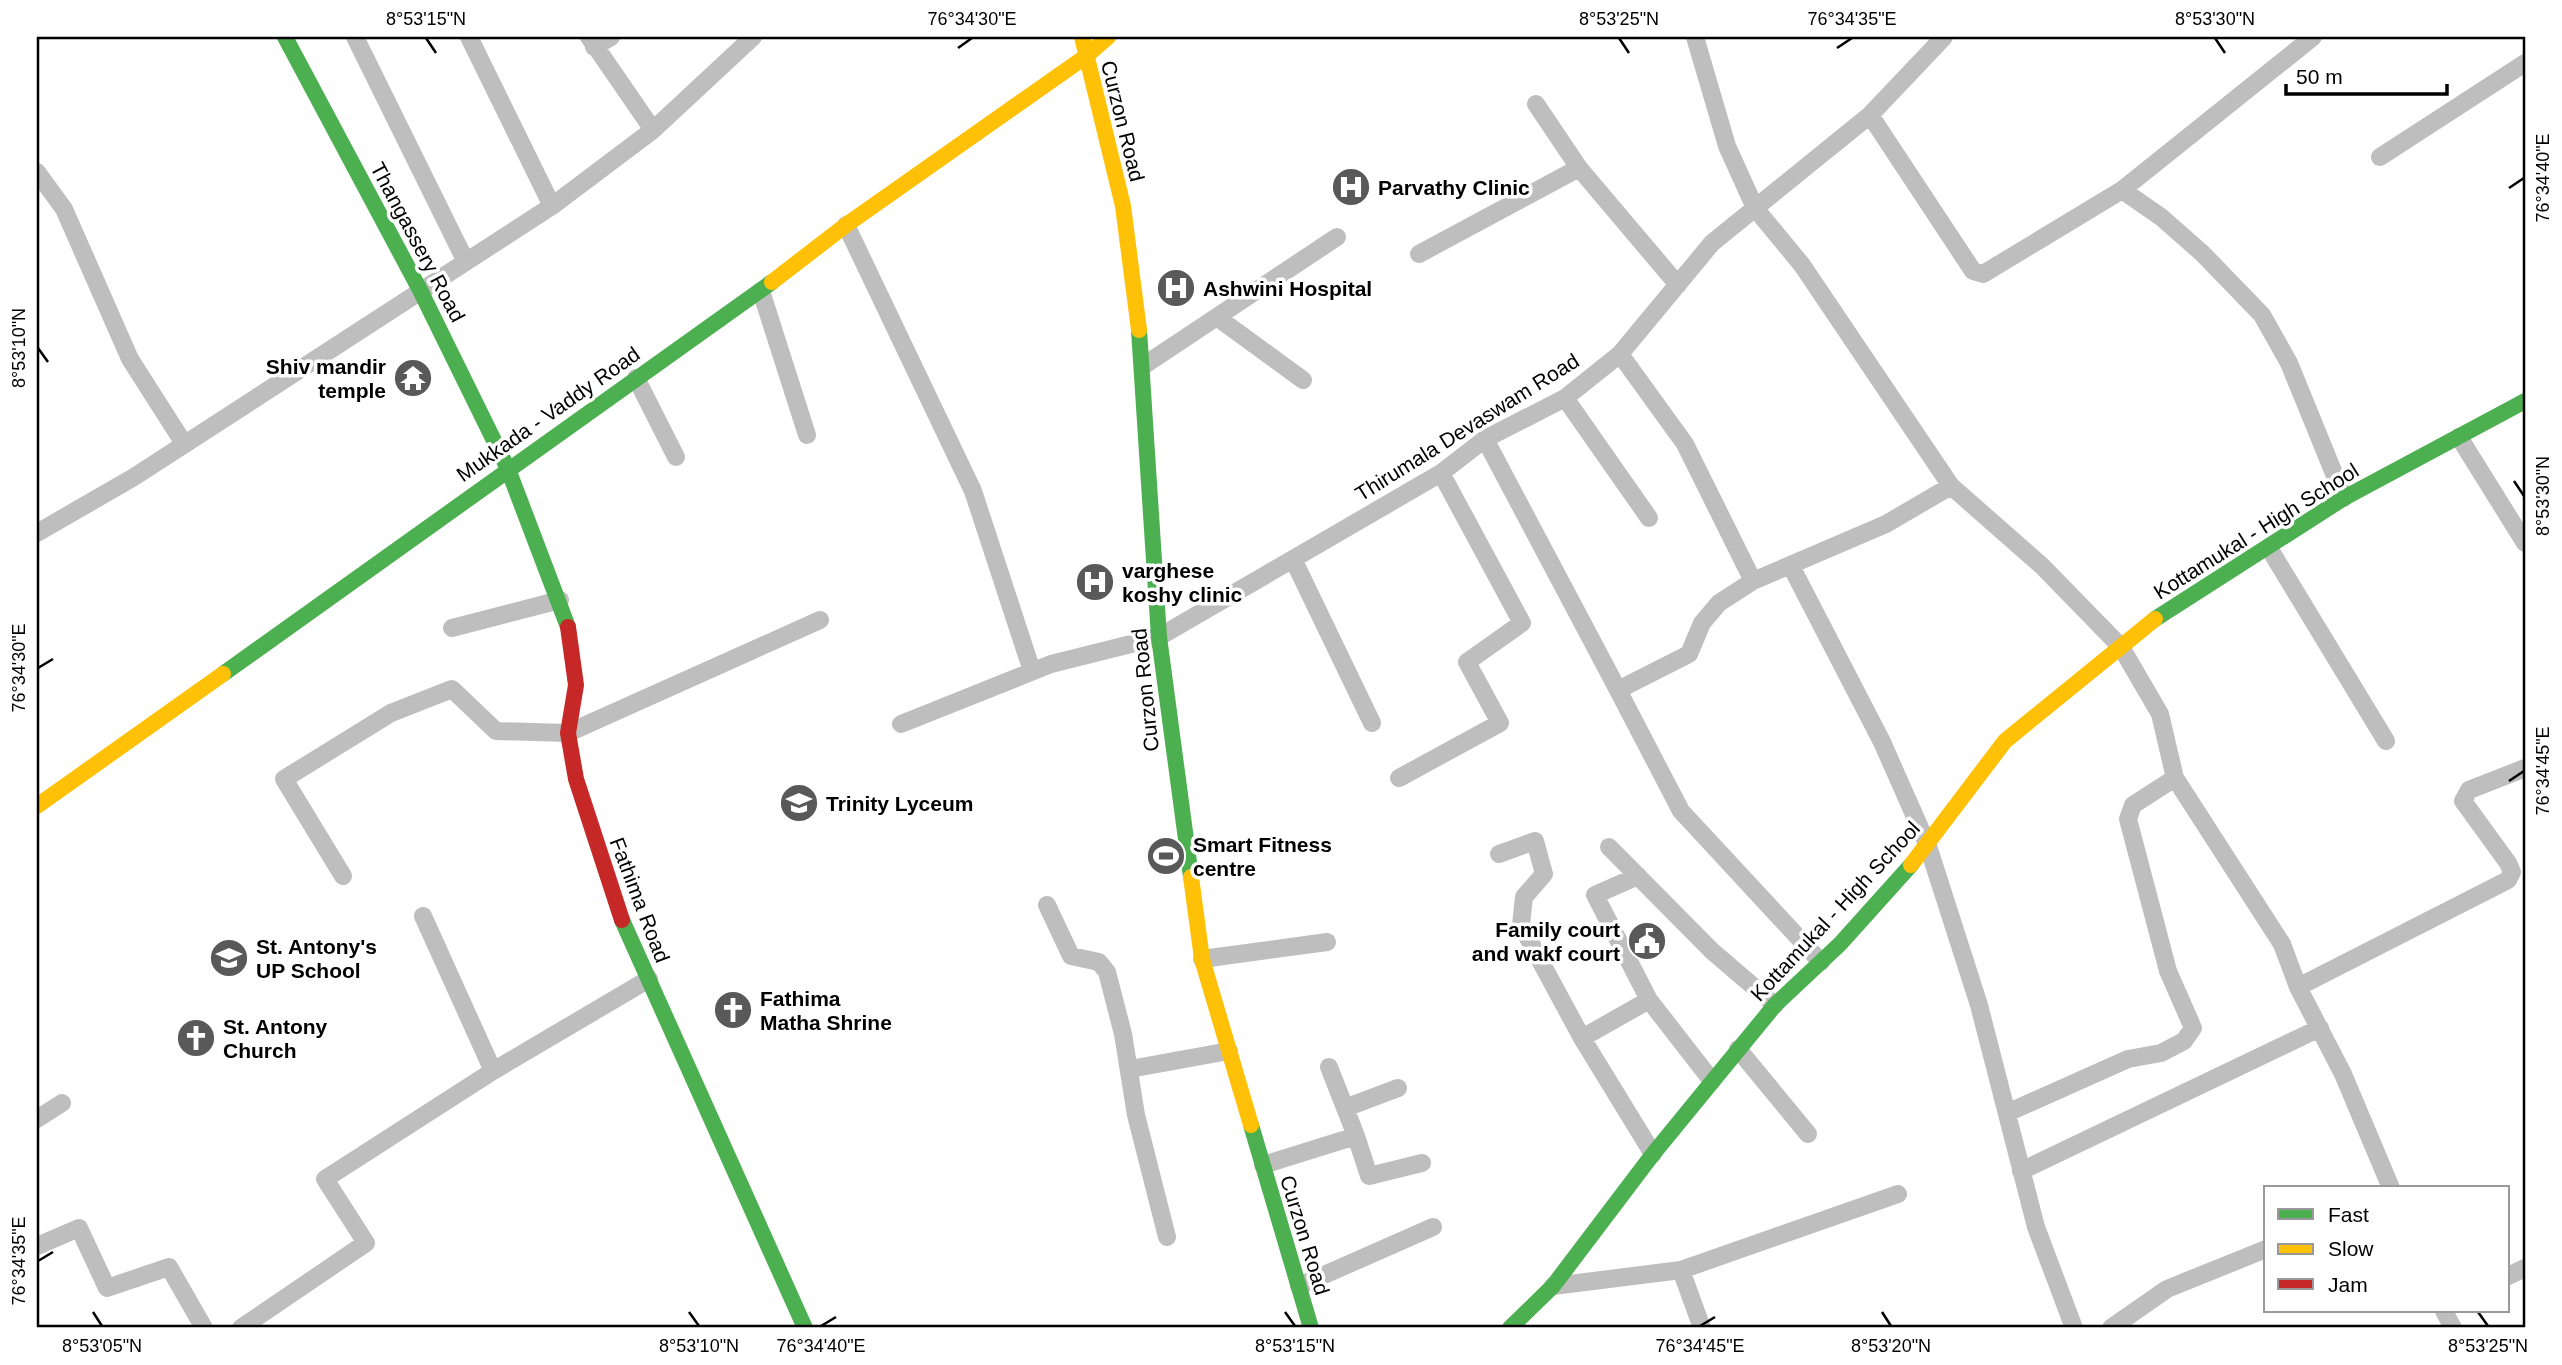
<svg xmlns="http://www.w3.org/2000/svg" width="2562" height="1365" font-family="Helvetica,sans-serif">
<rect width="100%" height="100%" fill="#fff"/>
<g fill="none" stroke-linecap="round" stroke-linejoin="round">
<path stroke="#bebebe" stroke-width="18" d="M 355,37 L 466,262
M 469,37 L 552,206
M 589,37 L 653,130
M 1695,37 L 1727,146 L 1755,208 L 1802,265 L 1951,486 L 2042,566 L 2121,647 L 2160,714 L 2175,778 L 2282,944 L 2298,987 L 2343,1074 L 2391,1188
M 594,47 L 611,37
M 1536,104 L 1579,168 L 1678,285
M 1870,115 L 1973,271 L 1983,274 L 2122,190 L 2313,37
M 2380,157 L 2525,63
M 37,172 L 64,209 L 130,359 L 183,442
M 2122,190 L 2161,217 L 2202,253 L 2262,315 L 2289,363 L 2344,498
M 846,225 L 973,491 L 1032,671
M 1419,254 L 1579,168
M 761,291 L 807,435
M 1218,318 L 1303,380
M 1620,354 L 1685,444 L 1753,581 L 1719,603 L 1702,623 L 1689,654 L 1618,690 L 1681,811 L 1821,962
M 1143,366 L 1337,237
M 636,378 L 676,457
M 1565,398 L 1649,518
M 2459,437 L 2525,543
M 1485,439 L 1618,690
M 37,533 L 134,477 L 552,206 L 653,130 L 753,37
M 2269,548 L 2386,741
M 1293,559 L 1372,723
M 1792,568 L 1882,742 L 1928,846 L 1979,1005 L 2036,1227 L 2074,1328
M 1753,581 L 1886,524 L 1951,486
M 452,628 L 560,600
M 901,724 L 1051,664 L 1159,637 L 1441,473 L 1485,439 L 1565,398 L 1620,354 L 1712,243 L 1870,115 L 1944,37
M 1399,778 L 1500,723 L 1467,662 L 1522,623 L 1441,473
M 1609,847 L 1712,951 L 1775,1005
M 1499,854 L 1535,841 L 1544,874 L 1524,897 L 1521,925 L 1582,1038 L 1653,1154
M 343,876 L 284,779 L 391,713 L 452,689 L 496,731 L 568,733 L 820,620
M 1638,876 L 1595,895 L 1649,1000 L 1712,1081
M 1047,905 L 1071,956 L 1099,962 L 1107,972 L 1123,1034 L 1136,1115 L 1167,1237
M 423,916 L 493,1071
M 1202,959 L 1327,942
M 2298,987 L 2508,880 L 2512,872 L 2508,863 L 2463,801 L 2469,790 L 2525,768
M 1582,1038 L 1649,1000
M 1738,1049 L 1808,1134
M 1329,1067 L 1356,1136
M 1130,1069 L 1229,1051
M 1345,1108 L 1398,1088
M 2007,1113 L 2128,1059 L 2161,1053 L 2184,1041 L 2193,1028 L 2168,971 L 2128,819 L 2133,805 L 2175,778
M 37,1119 L 62,1103
M 1263,1165 L 1356,1136 L 1369,1176 L 1422,1163
M 2021,1171 L 2320,1028
M 37,1246 L 79,1228 L 107,1288 L 169,1267 L 204,1328
M 1681,1270 L 1702,1328
M 2508,1276 L 2525,1268
M 1299,1286 L 1433,1227
M 1553,1286 L 1681,1270 L 1898,1194
M 2444,1311 L 2453,1328
M 241,1328 L 366,1243 L 325,1179 L 493,1071 L 649,979
M 2111,1328 L 2167,1289 L 2266,1249"/>
<path stroke="#4caf50" stroke-width="16" d="M 285,37 L 420,290 L 508,469 L 568,627
M 1139,330 L 1159,637 L 1191,877
M 2155,619 L 2344,498 L 2525,401
M 223,674 L 772,282
M 622,920 L 805,1328
M 1251,1125 L 1311,1328
M 1510,1328 L 1553,1286 L 1653,1154 L 1775,1005 L 1840,944 L 1911,865"/>
<path stroke="#ffc107" stroke-width="16" d="M 1082,37 L 1123,206 L 1139,330
M 772,282 L 846,225 L 1085,57 L 1108,37
M 37,806 L 223,674
M 1911,865 L 2005,741 L 2155,619
M 1191,877 L 1202,959 L 1251,1125"/>
<path stroke="#c62828" stroke-width="16" d="M 568,627 L 576,685 L 568,733 L 576,779 L 622,920"/>
</g>
<path fill="none" stroke="#000" stroke-width="2.5" d="M 426,38 L 436,53M 1619,38 L 1629,53M 2215,38 L 2225,53M 958,48 L 972,38M 1837,48 L 1852,38M 2509,188 L 2524,178M 38,348 L 48,362M 2514,481 L 2524,496M 38,668 L 53,659M 2509,781 L 2524,771M 38,1261 L 53,1252M 93,1312 L 102,1326M 689,1312 L 699,1326M 1285,1312 L 1295,1326M 1882,1312 L 1891,1326M 2478,1312 L 2488,1326M 821,1326 L 836,1317M 1700,1326 L 1715,1317"/>
<defs>
<g id="hospital-disc" transform="scale(2.0125)"><circle r="9.5" fill="#595959" stroke="#fff"/><path d="M-5-5h3v3.5h4V-5h3V5h-3V1.5h-4V5h-3Z" fill="#fff"/></g>
<g id="temple-disc" transform="scale(2.0125)"><circle r="9.5" fill="#595959" stroke="#fff"/><path d="M0-6L5-2H3V0L6.5 2.5H4V6H1.5V3h-3V6H-4V2.5H-6.5L-3 0V-2H-5Z" fill="#fff"/></g>
<g id="school-disc" transform="scale(2.0125)"><circle r="9.5" fill="#595959" stroke="#fff"/><path d="M0-5L7-2L0 1L-7-2ZM-4 1L0 2.5L4 1V4Q0 6-4 4Z" fill="#fff"/></g>
<g id="stadium-disc" transform="scale(2.0125)"><circle r="9.5" fill="#595959" stroke="#fff"/><path d="M0-5a6.5 5 0 1 0 0 10a6.5 5 0 1 0 0-10ZM-3.5-1.8h7v3.6h-7Z" fill="#fff"/></g>
<g id="civic-disc" transform="scale(2.0125)"><circle r="9.5" fill="#595959" stroke="#fff"/><path d="M-.6-6.5H3V-4.5H.6V-3L4-1V1h2V6H-6V1h2V-1L-.6-3ZM-1.2 2.5V6h2.4V2.5Z" fill="#fff"/></g>
<g id="church-disc" transform="scale(2.0125)"><circle r="9.5" fill="#595959" stroke="#fff"/><path d="M-1.2-6h2.4v3.5h3.3v2.4h-3.3V6h-2.4V-.1h-3.3v-2.4h3.3Z" fill="#fff"/></g>
</defs>
<g fill-rule="evenodd">
<use href="#hospital-disc" x="1351" y="187"/>
<use href="#hospital-disc" x="1176" y="288"/>
<use href="#temple-disc" x="413" y="378"/>
<use href="#hospital-disc" x="1095" y="582"/>
<use href="#school-disc" x="799" y="803"/>
<use href="#stadium-disc" x="1166" y="856"/>
<use href="#civic-disc" x="1647" y="941"/>
<use href="#school-disc" x="229" y="958"/>
<use href="#church-disc" x="733" y="1010"/>
<use href="#church-disc" x="196" y="1038"/>
</g>
<g text-anchor="middle" dominant-baseline="central" stroke-width="7" stroke-linejoin="round" paint-order="stroke">
<g font-size="21" fill="#000" stroke="#fff">
<text transform="translate(1123 121) rotate(76)">Curzon Road</text>
<text transform="translate(418 242) rotate(62)">Thangassery Road</text>
<text transform="translate(548 414) rotate(-35)">Mukkada - Vaddy Road</text>
<text transform="translate(1467 427) rotate(-32)">Thirumala Devaswam Road</text>
<text transform="translate(2256 531) rotate(-32)">Kottamukal - High School</text>
<text transform="translate(1145 690) rotate(-96)">Curzon Road</text>
<text transform="translate(640 900) rotate(69)">Fathima Road</text>
<text transform="translate(1835 911) rotate(-47)">Kottamukal - High School</text>
<text transform="translate(1305 1235) rotate(73)">Curzon Road</text>
</g>
<g font-size="21" font-weight="bold" fill="#000" stroke="#fff" text-anchor="start">
<text x="1378" y="187">Parvathy Clinic</text>
<text x="1203" y="288">Ashwini Hospital</text>
<text x="386" y="366" text-anchor="end">Shiv mandir<tspan x="386" dy="24">temple</tspan></text>
<text x="1122" y="570">varghese<tspan x="1122" dy="24">koshy clinic</tspan></text>
<text x="826" y="803">Trinity Lyceum</text>
<text x="1193" y="844">Smart Fitness<tspan x="1193" dy="24">centre</tspan></text>
<text x="1620" y="929" text-anchor="end">Family court<tspan x="1620" dy="24">and wakf court</tspan></text>
<text x="256" y="946">St. Antony's<tspan x="256" dy="24">UP School</tspan></text>
<text x="760" y="998">Fathima<tspan x="760" dy="24">Matha Shrine</tspan></text>
<text x="223" y="1026">St. Antony<tspan x="223" dy="24">Church</tspan></text>
</g>
</g>
<rect width="2562" height="1365" fill="none" stroke="#ffffff" stroke-width="77"/>
<rect x="2264" y="1186" width="245" height="126" fill="#ffffff" stroke="#999999" stroke-width="2"/>
<rect x="2278" y="1209" width="35" height="10" fill="#4caf50" stroke="#999999" stroke-width="2"/>
<text x="2328" y="1222" font-size="21" fill="#000000">Fast</text>
<rect x="2278" y="1244" width="35" height="10" fill="#ffc107" stroke="#999999" stroke-width="2"/>
<text x="2328" y="1256" font-size="21" fill="#000000">Slow</text>
<rect x="2278" y="1279" width="35" height="10" fill="#c62828" stroke="#999999" stroke-width="2"/>
<text x="2328" y="1292" font-size="21" fill="#000000">Jam</text>
<path d="M2286 84v10h161v-10" fill="none" stroke="#000000" stroke-width="3.5"/>
<text x="2296" y="84" font-size="21" fill="#000000" stroke="#ffffff" stroke-width="5" paint-order="stroke">50 m</text>
<rect x="38" y="38" width="2486" height="1288" fill="none" stroke="#000" stroke-width="2.5"/>
<g font-size="18" text-anchor="middle" fill="#000">
<text x="426" y="25">8°53'15"N</text>
<text x="972" y="25">76°34'30"E</text>
<text x="1619" y="25">8°53'25"N</text>
<text x="1852" y="25">76°34'35"E</text>
<text x="2215" y="25">8°53'30"N</text>
<text transform="translate(2543 178) rotate(-90)" y="6">76°34'40"E</text>
<text transform="translate(19 348) rotate(-90)" y="6">8°53'10"N</text>
<text transform="translate(2543 496) rotate(-90)" y="6">8°53'30"N</text>
<text transform="translate(19 668) rotate(-90)" y="6">76°34'30"E</text>
<text transform="translate(2543 771) rotate(-90)" y="6">76°34'45"E</text>
<text transform="translate(19 1261) rotate(-90)" y="6">76°34'35"E</text>
<text x="102" y="1352">8°53'05"N</text>
<text x="699" y="1352">8°53'10"N</text>
<text x="821" y="1352">76°34'40"E</text>
<text x="1295" y="1352">8°53'15"N</text>
<text x="1700" y="1352">76°34'45"E</text>
<text x="1891" y="1352">8°53'20"N</text>
<text x="2488" y="1352">8°53'25"N</text>
</g>
</svg>
